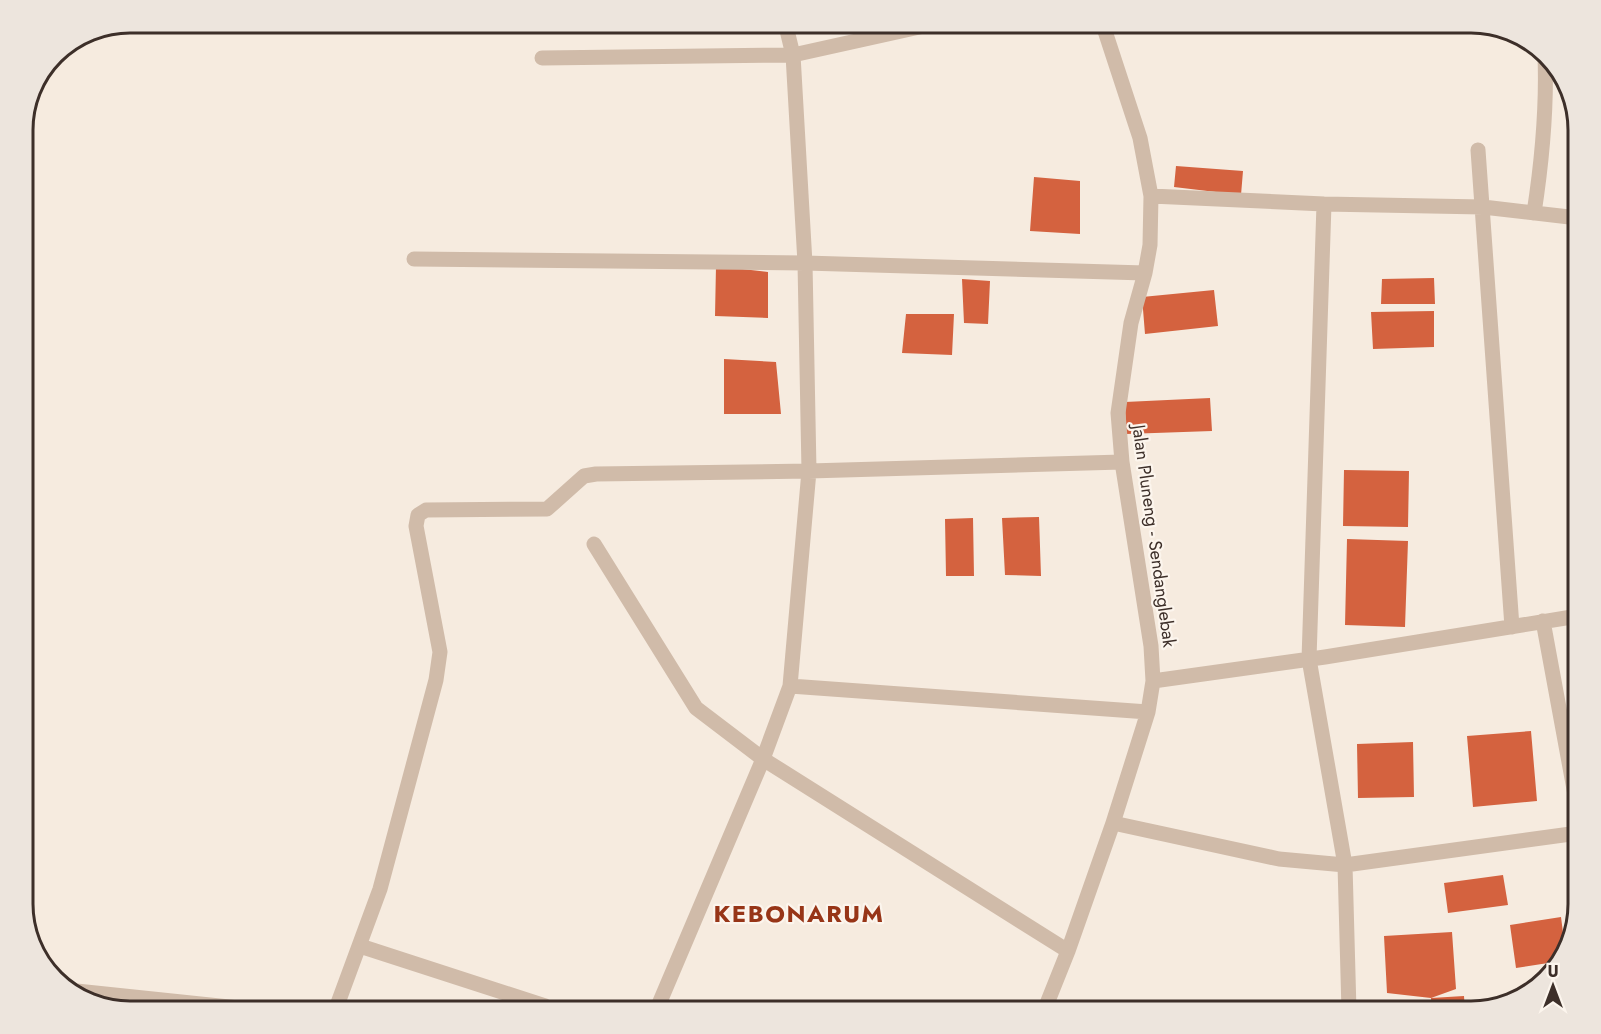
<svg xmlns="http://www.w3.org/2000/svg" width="1601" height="1034" font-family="Jost,sans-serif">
<rect width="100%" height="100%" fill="#f6ebdf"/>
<path fill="#d4623f" d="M 707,22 L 755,22 L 755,32 L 708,34 Z
M 1336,22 L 1387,22 L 1387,25 L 1337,32 Z
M 1176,166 L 1243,171 L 1241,195 L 1174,187 Z
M 1034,177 L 1080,181 L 1080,234 L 1030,231 Z
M 716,266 L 768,272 L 768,318 L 715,316 Z
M 1434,278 L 1435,304 L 1381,304 L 1382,279 Z
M 962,279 L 990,281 L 988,324 L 964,323 Z
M 1214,290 L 1218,326 L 1145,334 L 1142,297 Z
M 1434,311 L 1434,347 L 1373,349 L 1371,312 Z
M 906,314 L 954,314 L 952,355 L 902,353 Z
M 724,359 L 776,362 L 781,414 L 724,414 Z
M 1210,398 L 1212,431 L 1126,434 L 1125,402 Z
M 1344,470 L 1409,471 L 1408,527 L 1343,526 Z
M 1039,517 L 1041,576 L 1005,575 L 1002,518 Z
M 973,518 L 974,576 L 946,576 L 945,519 Z
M 1574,524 L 1578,524 L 1578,553 L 1576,553 Z
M 1347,539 L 1408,541 L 1405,627 L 1345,625 Z
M 1578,563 L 1578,581 L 1572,564 Z
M 1531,731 L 1537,801 L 1473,807 L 1467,736 Z
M 1413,742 L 1414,797 L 1358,798 L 1357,744 Z
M 1503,875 L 1508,905 L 1448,913 L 1444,883 Z
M 1561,917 L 1565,948 L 1561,961 L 1516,968 L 1510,925 Z
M 1452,932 L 1456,989 L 1431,998 L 1387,993 L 1384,936 Z
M 1464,996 L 1465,1011 L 1432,1011 L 1431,998 Z"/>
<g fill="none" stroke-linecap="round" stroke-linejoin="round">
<path stroke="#d0bba9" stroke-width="15" d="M 542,58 L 793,55 L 942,22
M 1478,150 L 1512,627
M 1151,196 L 1324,204 L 1483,207 L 1578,218
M 1324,204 L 1309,659 L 1345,865 L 1349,1011
M 1534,213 C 1542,161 1547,109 1545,56
M 414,259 L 805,263 L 1145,273
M 594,544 L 696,708 L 763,759 L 1068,951
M 1543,621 L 1578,811
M 1153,681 L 1325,657 L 1578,616
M 790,686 L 1148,712
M 1113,823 L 1279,859 L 1345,865 L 1578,833
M 360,946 L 545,1006 L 554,1011
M 67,990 L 267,1011
M 335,1011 L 380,889 L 436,680 L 440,652 L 416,526 L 418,515 L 426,510 L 547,509 L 584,476 L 596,474 L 809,471 L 1122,462
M 656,1011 L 763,759 L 790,686 L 809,471 L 805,263 L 793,55 L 785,22
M 1044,1011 L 1068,951 L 1113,823 L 1148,712 L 1153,681 L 1151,646 L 1122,462 L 1118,413 L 1131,323 L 1145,273 L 1150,245 L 1151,196 L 1140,138 L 1102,22"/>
</g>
<g text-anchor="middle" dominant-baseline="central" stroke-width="4.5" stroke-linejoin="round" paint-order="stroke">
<g font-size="18" fill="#3d2f29" stroke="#fcf5ed">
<text transform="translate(1154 536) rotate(82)">Jalan Pluneng - Sendanglebak</text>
</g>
<g font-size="24" font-weight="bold" letter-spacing="1.5" fill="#973517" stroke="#fcf5ed">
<text x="799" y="913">KEBONARUM</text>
</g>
</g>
<path d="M0 0H1601V1034H0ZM130 33H1471A97 97 0 0 1 1568 130V904A97 97 0 0 1 1471 1001H130A97 97 0 0 1 33 904V130A97 97 0 0 1 130 33Z" fill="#ede5dd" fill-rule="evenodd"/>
<path fill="none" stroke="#3d2f29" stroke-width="3" d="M130 33H1471A97 97 0 0 1 1568 130V904A97 97 0 0 1 1471 1001H130A97 97 0 0 1 33 904V130A97 97 0 0 1 130 33Z"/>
<g transform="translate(1553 986)" stroke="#fcf5ed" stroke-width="4.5" paint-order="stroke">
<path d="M0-4.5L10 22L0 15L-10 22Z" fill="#3d2f29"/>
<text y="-9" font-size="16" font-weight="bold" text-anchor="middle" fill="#3d2f29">U</text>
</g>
</svg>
